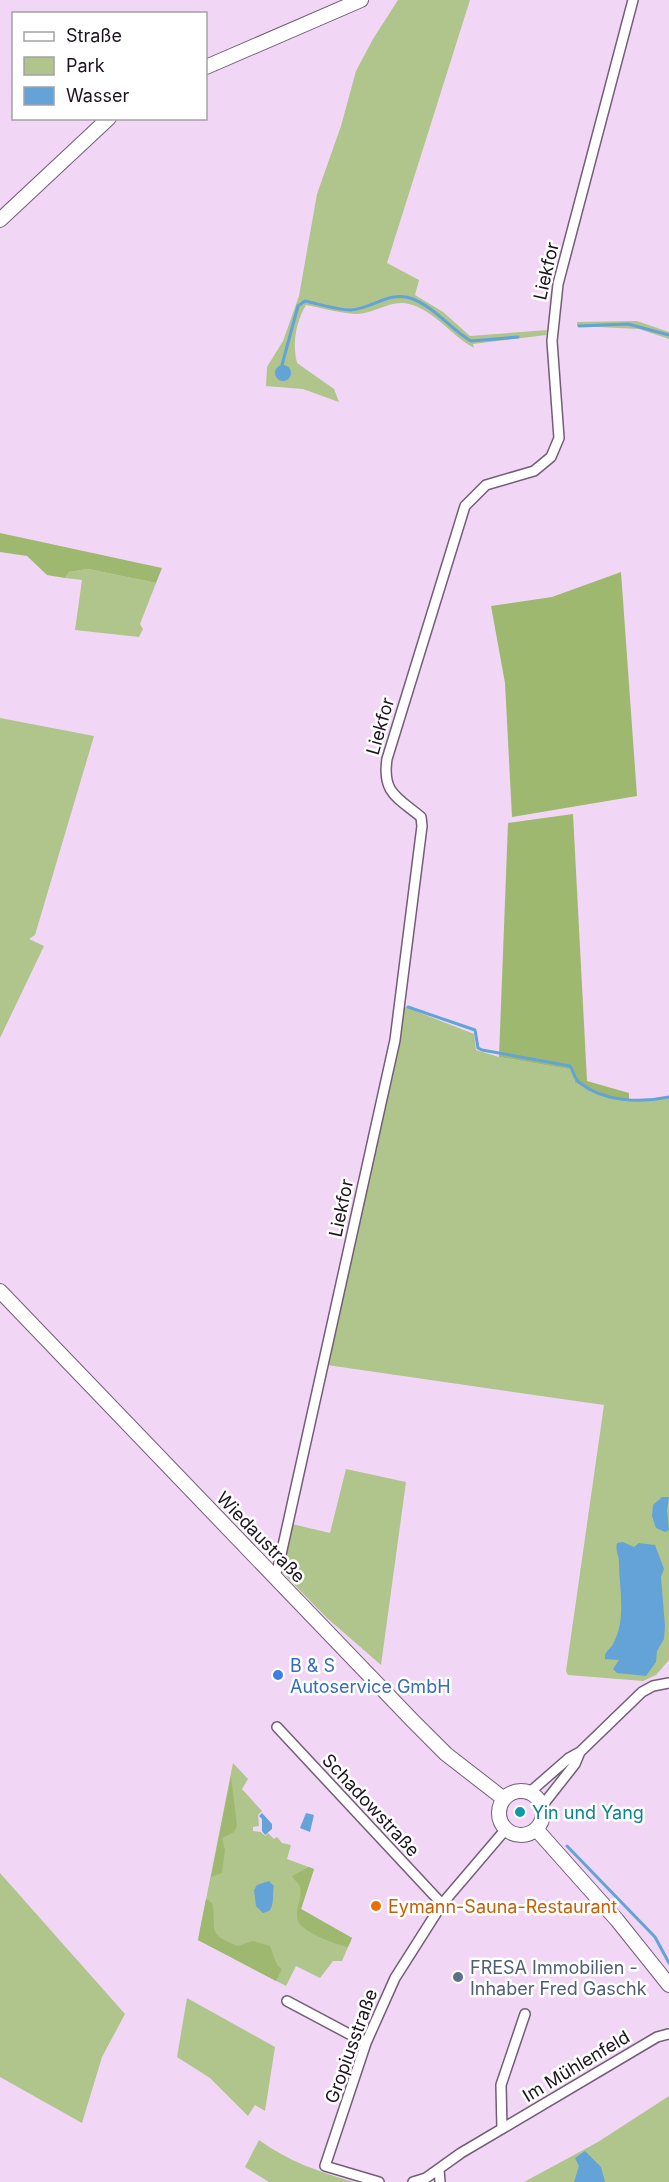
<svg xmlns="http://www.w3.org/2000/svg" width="669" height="2182" font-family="Inter,sans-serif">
<rect width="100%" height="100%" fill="#f1d7f5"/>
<path fill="#afc58b" d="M 398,0 L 470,0 L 387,263 L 419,280 L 415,295 L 443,312 L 470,336 L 547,330 L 546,335 L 473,344 L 474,348 C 452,336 434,310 409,304 C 390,299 375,314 356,314 C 339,313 322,308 306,305 C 296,322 292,343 297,363 L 334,389 L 339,402 L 303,389 L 266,386 L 267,367 L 283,341 L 299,296 L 317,194 L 341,126 L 356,71 L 373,39 Z
M 637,321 L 669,332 L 669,339 L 639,329 L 577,326 L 577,322 Z
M 88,569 L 156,583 L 140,624 L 143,629 L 139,637 L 75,630 L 82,580 L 65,578 L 69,572 Z
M 0,718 L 94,736 L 35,935 L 29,939 L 44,946 L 0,1038 Z
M 405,1007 L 474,1034 L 476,1050 L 499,1057 L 573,1070 L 575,1083 C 610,1096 631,1104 669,1097 L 669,1660 L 656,1675 L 643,1681 L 568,1675 L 566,1671 L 604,1405 L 327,1365 Z
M 346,1469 L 406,1482 L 381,1665 L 327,1618 L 281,1571 L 292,1524 L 330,1533 Z
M 233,1763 L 248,1779 L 242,1789 L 262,1811 L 258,1815 L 259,1826 L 253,1827 L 253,1831 L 261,1832 L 265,1836 L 268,1833 L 274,1839 L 277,1837 L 282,1843 L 291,1845 L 287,1859 L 314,1869 L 301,1909 L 352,1938 L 342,1961 L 333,1961 L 320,1978 L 296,1966 L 286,1986 L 198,1940 Z
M 0,1873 L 125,2014 L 102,2057 L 82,2123 L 0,2077 Z
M 187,1998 L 275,2047 L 265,2111 L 255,2105 L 248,2116 L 210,2078 L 177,2057 Z
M 669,2096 L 669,2182 L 524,2182 L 598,2142 Z
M 259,2140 C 288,2161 319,2172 354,2182 L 269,2182 L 245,2167 Z"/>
<path fill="#9eb86f" d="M 0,533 L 162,568 L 156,583 L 88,569 L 69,572 L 65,578 L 47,575 L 27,556 L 0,552 Z
M 621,572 L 637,796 L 512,817 L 505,683 L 491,606 L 552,597 Z
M 573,814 L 587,1081 L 629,1093 L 629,1100 L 617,1099 L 575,1083 L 573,1070 L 499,1057 L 508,823 Z
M 231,1776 L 237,1826 L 234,1832 L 222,1838 L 225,1850 L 222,1873 L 211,1877 Z
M 309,1867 L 314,1869 L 301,1909 L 352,1938 L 348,1947 C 337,1945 302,1932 298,1921 C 294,1910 303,1898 300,1887 C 299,1883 294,1880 292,1876 Z
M 206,1899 L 212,1903 C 218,1929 204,1933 238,1946 L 253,1941 L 270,1946 L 277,1965 L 282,1969 L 276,1981 L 198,1940 Z"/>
<path fill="#63a3d7" d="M275 373a8 8 0 1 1 16 0a8 8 0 1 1-16 0Z
M 662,1497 L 669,1497 L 667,1510 L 669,1530 L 665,1532 L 656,1528 L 652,1516 L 653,1505 Z
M 623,1542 L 634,1547 L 639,1543 L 655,1545 L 664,1569 L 661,1577 L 665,1626 L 664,1639 L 657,1651 L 656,1662 L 646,1676 L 617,1673 L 613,1669 L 619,1660 L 605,1659 L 605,1655 C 607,1650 611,1648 613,1644 C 627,1619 619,1588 619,1562 C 619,1555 615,1551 617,1543 Z
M 262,1813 L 272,1824 L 272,1829 L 265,1835 L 262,1831 L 262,1819 L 259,1816 Z
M 306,1813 L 314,1815 L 310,1832 L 300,1828 Z
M 269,1881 L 274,1886 C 272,1893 275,1905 269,1911 L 263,1913 L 256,1906 L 254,1890 L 257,1885 Z
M 585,2151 L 601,2167 L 605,2182 L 574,2182 L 579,2166 L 575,2158 Z"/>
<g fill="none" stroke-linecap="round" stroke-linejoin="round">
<path stroke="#63a3d7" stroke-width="3" d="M 579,326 L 628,324 L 669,335
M 282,365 L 298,306 L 305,301 C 319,304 336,310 351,310 C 371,309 390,291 410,298 C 434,306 450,329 471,341 L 518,337
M 408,1007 L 475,1030 L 478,1048 L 482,1050 L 570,1066 C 574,1072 574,1079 580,1083 C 604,1102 641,1103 669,1097
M 567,1846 L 655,1937 L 669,1963"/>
<g stroke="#735d77" stroke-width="12">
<path id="minor" d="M 274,1576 L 278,1568 L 395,1040 L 422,826 L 421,817 C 397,797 382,793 387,759 L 465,506 L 486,485 L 534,471 L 551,457 L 559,438 L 552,341 L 558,284 L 633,0
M 277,1727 L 442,1904
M 530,1792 L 569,1758 L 580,1752 L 642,1692 L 653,1686 L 669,1683
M 542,1806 L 575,1764 L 580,1752
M 287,2001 L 366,2043
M 502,2129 L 501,2085 L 525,2014
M 439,2169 L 440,2182
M 379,2182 L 325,2166 L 366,2043 L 395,1978 L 442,1904 L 506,1829
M 413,2182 L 426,2178 L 461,2153 L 657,2037 L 668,2034"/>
</g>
<g stroke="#735d77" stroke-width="16">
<path id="secondary" d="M 206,67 L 361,0
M 0,220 L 109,118
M 0,1291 L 413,1721 L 446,1754 L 504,1799
M499 1813a22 22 0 1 1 44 0a22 22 0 1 1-44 0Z
M 536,1829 L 617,1920 L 669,1985"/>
</g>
<use href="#minor" stroke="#fff" stroke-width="9"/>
<use href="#secondary" stroke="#fff" stroke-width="14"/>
</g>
<circle fill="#3f7fe0" stroke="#fff" stroke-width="2" cx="278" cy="1675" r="6"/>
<circle fill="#0f9aa8" stroke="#fff" stroke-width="2" cx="520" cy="1812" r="6"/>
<circle fill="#e8710a" stroke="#fff" stroke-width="2" cx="376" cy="1906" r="6"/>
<circle fill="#5c6f8a" stroke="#fff" stroke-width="2" cx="458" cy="1977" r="6"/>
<g text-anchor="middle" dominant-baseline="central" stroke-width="5" stroke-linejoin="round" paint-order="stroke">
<g font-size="18" fill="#1c131e" stroke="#fff">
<text transform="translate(546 271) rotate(-77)">Liekfor</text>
<text transform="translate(380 726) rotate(-74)">Liekfor</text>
<text transform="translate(341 1208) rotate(-78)">Liekfor</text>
<text transform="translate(261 1537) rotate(46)">Wiedaustraße</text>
<text transform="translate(371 1805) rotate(47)">Schadowstraße</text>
<text transform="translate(351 2046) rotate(-70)">Gropiusstraße</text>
<text transform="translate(576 2066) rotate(-31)">Im Mühlenfeld</text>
</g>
<g font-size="18" fill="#366cbe" stroke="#fff" text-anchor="start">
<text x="290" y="1665">B &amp; S<tspan x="290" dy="21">Autoservice GmbH</tspan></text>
</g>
<g font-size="18" fill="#0d838f" stroke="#fff" text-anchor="start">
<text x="532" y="1812">Yin und Yang</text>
</g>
<g font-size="18" fill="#c56008" stroke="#fff" text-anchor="start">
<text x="388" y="1906">Eymann-Sauna-Restaurant</text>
</g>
<g font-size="18" fill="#4e5e75" stroke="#fff" text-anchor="start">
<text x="470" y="1967">FRESA Immobilien -<tspan x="470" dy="21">Inhaber Fred Gaschk</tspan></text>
</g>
</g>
<rect x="12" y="12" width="195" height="108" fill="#ffffff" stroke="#a4a1a5" stroke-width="1.5"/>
<rect x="24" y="32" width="30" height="9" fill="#ffffff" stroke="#a4a1a5" stroke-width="1.5"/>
<text x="66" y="42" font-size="18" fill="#1c131e">Straße</text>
<rect x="24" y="57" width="30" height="18" fill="#afc58b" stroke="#a4a1a5" stroke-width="1.5"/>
<text x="66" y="72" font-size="18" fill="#1c131e">Park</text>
<rect x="24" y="87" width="30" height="18" fill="#63a3d7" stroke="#a4a1a5" stroke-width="1.5"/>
<text x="66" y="102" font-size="18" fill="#1c131e">Wasser</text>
</svg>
